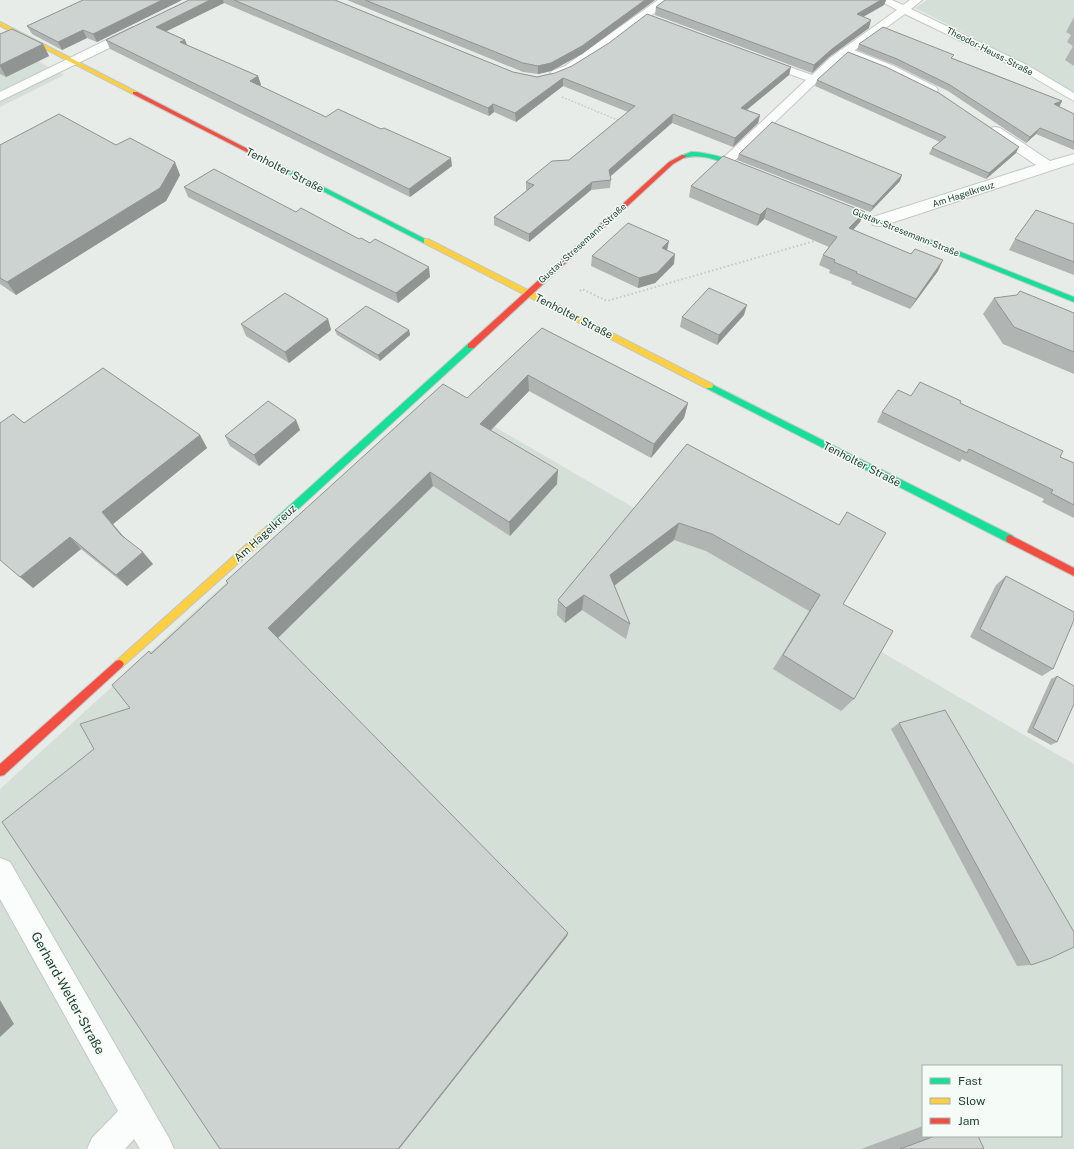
<svg xmlns="http://www.w3.org/2000/svg" width="1074" height="1149" font-family="'Public Sans',sans-serif">
<rect width="100%" height="100%" fill="#e7ece8"/>
<path fill="#d4dfd7" fill-rule="evenodd" d="M 927,0 L 1074,0 L 1074,95 L 1030,66 L 915,8 Z
M 0,41 L 64,75 L 0,107 Z
M 435,392 L 1074,764 L 1074,1149 L 0,1149 L 0,789 ZM 923,1066 L 1061,1066 L 1061,1136 L 923,1136 Z"/>
<g fill="none" stroke-linecap="round" stroke-linejoin="round">
<g stroke="#c4c9c5" stroke-width="2">
<path id="lane" d="M 879,0 L 892,0 L 903,5 L 910,0 L 922,0 L 911,9 L 1027,65 L 1074,93 L 1074,101 L 1019,69 L 905,14 L 838,62 L 730,165 L 722,165 L 720,162 L 722,159 L 806,80 L 762,64 L 761,62 L 762,60 L 770,60 L 812,75 L 830,58 L 897,10 Z"/>
</g>
<g stroke="#c4c9c5" stroke-width="2">
<path id="street" d="M 658,0 L 672,0 L 575,72 L 557,78 L 552,77 L 550,74 L 552,71 L 565,66 Z
M 133,27 L 138,28 L 139,31 L 138,34 L 0,101 L 0,92 Z
M 846,47 L 894,66 L 936,87 L 938,90 L 936,93 L 926,93 L 884,72 L 841,54 L 839,51 Z
M 995,127 L 1000,128 L 1050,161 L 1074,154 L 1074,163 L 885,225 L 879,226 L 873,225 L 871,221 L 873,217 L 1036,165 L 990,134 L 988,131 L 990,128 Z
M 0,858 L 10,862 L 169,1138 L 174,1149 L 140,1149 L 134,1139 L 125,1149 L 87,1149 L 92,1138 L 118,1111 L 0,899 Z"/>
</g>
<g stroke="#c0c8c3" stroke-width="2">
<path id="fast" d="M 691,152 C 706,152 738,160 750,170 L 745,171 C 725,164 705,152 684,158 L 681,156 Z
M 276,165 L 280,165 L 429,241 L 426,243 L 424,243 L 276,167 Z
M 837,203 L 1074,297 L 1074,302 L 835,206 L 834,205 Z
M 471,343 L 475,346 L 474,348 L 272,533 L 266,533 L 265,530 L 266,527 L 468,344 Z
M 709,383 L 1013,536 L 1014,539 L 1013,542 L 1007,542 L 706,388 L 705,386 Z"/>
</g>
<g stroke="#c0c8c3" stroke-width="2">
<path id="slow" d="M 0,22 L 137,92 L 138,93 L 133,94 L 0,26 Z
M 424,239 L 428,239 L 712,384 L 713,386 L 712,388 L 706,388 L 424,243 Z
M 269,526 L 272,527 L 273,530 L 272,533 L 122,667 L 119,668 L 116,667 L 114,664 L 116,661 L 266,527 Z"/>
</g>
<g stroke="#c0c8c3" stroke-width="2">
<path id="jam" d="M 133,92 L 137,92 L 281,166 L 276,167 L 133,94 Z
M 682,155 L 687,156 L 673,164 L 474,348 L 468,348 L 468,344 L 669,162 Z
M 1010,535 L 1074,568 L 1074,576 L 1007,542 L 1006,539 L 1007,536 Z
M 119,660 L 122,661 L 124,664 L 122,667 L 4,775 L 0,776 L 0,764 L 116,661 Z"/>
</g>
<path stroke="#c2ccc6" stroke-width="1.5" stroke-dasharray="1.5 2" stroke-linecap="butt" d="M 562,97 L 620,121"/>
<path stroke="#c2ccc6" stroke-width="2" stroke-dasharray="1.5 2.5" stroke-linecap="butt" d="M 580,291 L 582,289 L 607,301 L 818,240"/>
<use href="#lane" fill="#fbfcfc" fill-rule="evenodd"/>
<use href="#street" fill="#fbfcfc" fill-rule="evenodd"/>
<use href="#fast" fill="#16e098" fill-rule="evenodd"/>
<use href="#slow" fill="#ffcf43" fill-rule="evenodd"/>
<use href="#jam" fill="#f24e42" fill-rule="evenodd"/>
</g>
<path fill="#b0b5b3" d="M 83,0 L 182,0 L 97,42 L 87,38 L 62,50 L 32,34 L 27,26 Z
M 189,0 L 335,0 L 513,72 L 537,77 L 791,67 L 789,75 L 747,110 L 760,115 L 758,123 L 733,147 L 672,123 L 610,177 L 611,180 L 610,188 L 591,190 L 529,242 L 494,225 L 494,217 L 527,190 L 526,190 L 526,182 L 569,160 L 628,112 L 563,86 L 516,122 L 494,112 L 489,116 L 224,3 L 166,31 L 185,40 L 187,45 L 258,76 L 261,85 L 259,86 L 326,117 L 452,166 L 410,197 L 110,49 L 106,40 Z
M 347,0 L 655,0 L 582,54 L 551,71 L 538,74 L 523,72 Z
M 665,0 L 886,0 L 884,5 L 863,17 L 869,28 L 829,57 L 812,73 L 655,15 L 656,7 Z
M 1074,17 L 1074,66 L 1065,60 L 1073,46 L 1067,42 L 1071,35 L 1066,32 Z
M 0,34 L 43,44 L 49,56 L 6,77 L 0,74 Z
M 859,44 L 952,58 L 1062,101 L 1059,107 L 1074,114 L 1074,150 L 1036,134 L 1026,143 L 948,91 L 895,65 L 857,50 Z
M 817,80 L 1016,153 L 986,179 L 929,154 L 932,148 L 940,142 L 815,86 Z
M 0,145 L 116,145 L 180,175 L 166,201 L 16,295 L 0,284 Z
M 739,154 L 900,181 L 870,212 L 737,160 Z
M 691,186 L 860,222 L 853,230 L 938,271 L 910,309 L 851,284 L 852,282 L 829,273 L 830,270 L 819,265 L 823,255 L 829,247 L 764,219 L 757,226 L 689,197 Z
M 184,187 L 296,212 L 430,277 L 398,303 L 188,197 Z
M 1074,224 L 1074,275 L 1009,250 L 1015,239 Z
M 667,250 L 674,264 L 655,283 L 638,288 L 591,266 L 592,256 Z
M 994,298 L 1074,313 L 1074,374 L 1003,344 L 983,314 Z
M 744,315 L 717,345 L 680,327 L 682,317 Z
M 328,319 L 331,330 L 289,363 L 246,336 L 241,324 Z
M 542,328 L 688,403 L 684,418 L 651,458 L 529,391 L 491,430 L 557,484 L 510,536 L 433,486 L 277,638 L 568,933 L 567,936 L 399,1149 L 220,1149 L 94,749 L 130,708 L 149,651 L 151,653 L 228,584 L 226,581 L 467,398 Z
M 335,330 L 409,330 L 410,335 L 380,361 L 337,335 Z
M 911,396 L 960,403 L 1060,457 L 1074,463 L 1074,518 L 1042,502 L 1044,499 L 962,459 L 960,462 L 877,422 L 882,412 Z
M 296,420 L 300,430 L 259,466 L 230,446 L 225,436 Z
M 24,423 L 200,435 L 207,448 L 113,524 L 123,536 L 153,564 L 127,586 L 81,549 L 33,588 Z
M 687,444 L 843,604 L 854,699 L 841,711 L 773,669 L 809,611 L 706,551 L 674,540 L 614,586 L 630,624 L 626,639 L 582,610 L 565,623 L 557,615 L 558,600 Z
M 1006,576 L 1053,669 L 1042,676 L 970,637 L 996,585 Z
M 1057,676 L 1057,742 L 1051,745 L 1027,732 L 1051,679 Z
M 899,723 L 1031,965 L 1017,966 L 891,729 Z
M 923,1126 L 923,1136 L 978,1136 L 984,1149 L 861,1149 Z"/>
<path fill="#909492" d="M 162,0 L 182,0 L 97,42 L 93,34 Z
M 210,0 L 223,0 L 224,3 L 159,35 L 156,27 Z
M 645,0 L 655,0 L 582,54 L 551,71 L 538,74 L 538,66 Z
M 881,0 L 886,0 L 884,5 L 854,22 L 857,14 Z
M 871,20 L 869,28 L 829,57 L 812,73 L 814,65 L 832,49 Z
M 83,30 L 87,38 L 62,50 L 58,42 Z
M 185,40 L 188,48 L 180,42 Z
M 43,44 L 49,56 L 6,77 L 0,66 L 0,65 Z
M 791,67 L 789,75 L 739,116 L 741,108 Z
M 258,76 L 261,85 L 252,90 L 250,81 Z
M 563,78 L 563,86 L 516,122 L 515,113 Z
M 1062,101 L 1059,107 L 1054,104 Z
M 493,104 L 494,112 L 489,116 L 488,108 Z
M 673,114 L 672,123 L 608,178 L 609,170 Z
M 760,115 L 758,123 L 733,147 L 735,138 Z
M 1040,128 L 1036,134 L 1026,143 L 1030,137 Z
M 1019,147 L 1016,153 L 986,179 L 989,173 Z
M 451,158 L 452,166 L 410,197 L 409,189 Z
M 175,162 L 180,175 L 166,201 L 16,295 L 7,282 Z
M 902,175 L 900,181 L 870,212 L 873,206 Z
M 592,182 L 591,190 L 529,242 L 529,234 Z
M 767,208 L 764,219 L 757,226 L 760,215 Z
M 865,212 L 860,222 L 845,239 L 849,228 Z
M 669,241 L 667,251 L 662,248 Z
M 675,254 L 674,264 L 655,283 L 638,288 L 639,278 Z
M 943,260 L 938,271 L 910,309 L 916,299 Z
M 429,267 L 430,277 L 398,303 L 396,293 Z
M 747,305 L 744,315 L 717,345 L 719,335 Z
M 328,319 L 331,330 L 289,363 L 285,352 Z
M 409,330 L 410,335 L 380,361 L 378,355 Z
M 528,375 L 529,391 L 482,439 L 480,424 Z
M 688,403 L 684,418 L 651,458 L 654,444 Z
M 296,420 L 300,430 L 259,466 L 254,455 Z
M 200,435 L 207,448 L 113,524 L 132,547 L 102,512 Z
M 558,470 L 557,484 L 510,536 L 509,522 Z
M 430,472 L 433,486 L 276,640 L 268,628 Z
M 679,523 L 674,540 L 607,591 L 610,575 Z
M 70,537 L 81,549 L 33,588 L 20,577 Z
M 143,552 L 153,564 L 127,586 L 116,575 Z
M 584,595 L 582,610 L 565,623 L 566,608 Z
M 568,933 L 567,936 L 399,1149 L 398,1149 Z
M 0,1000 L 14,1024 L 0,1037 Z"/>
<path fill="#cdd3d0" stroke="#909492" d="M 83,0 L 162,0 L 93,34 L 83,30 L 58,42 L 27,26 Z
M 189,0 L 210,0 L 156,27 L 185,40 L 180,42 L 258,76 L 250,81 L 326,117 L 338,109 L 381,129 L 384,128 L 451,158 L 409,189 L 106,40 Z
M 234,0 L 335,0 L 513,72 L 537,77 L 555,73 L 572,66 L 609,43 L 647,14 L 791,67 L 741,108 L 760,115 L 735,138 L 673,114 L 609,170 L 611,180 L 592,182 L 529,234 L 494,217 L 534,185 L 526,182 L 552,161 L 569,160 L 635,106 L 563,78 L 515,113 L 493,104 L 488,108 Z
M 365,0 L 645,0 L 582,46 L 551,63 L 538,66 L 523,63 Z
M 665,0 L 881,0 L 857,14 L 871,20 L 832,49 L 814,65 L 656,7 Z
M 883,27 L 954,55 L 951,58 L 1062,101 L 1054,104 L 1074,114 L 1074,142 L 1040,128 L 1030,137 L 950,85 L 897,59 L 859,44 Z
M 12,29 L 43,44 L 0,65 L 0,34 Z
M 848,52 L 886,67 L 939,93 L 1019,147 L 989,173 L 932,148 L 946,137 L 817,80 Z
M 59,114 L 116,145 L 130,138 L 175,162 L 160,188 L 7,282 L 0,278 L 0,145 Z
M 772,122 L 902,175 L 873,206 L 739,154 Z
M 723,156 L 865,212 L 849,228 L 911,254 L 915,249 L 943,260 L 916,299 L 856,273 L 857,272 L 834,262 L 835,260 L 823,255 L 837,237 L 767,208 L 760,215 L 691,186 Z
M 214,169 L 296,212 L 301,208 L 359,239 L 361,238 L 370,243 L 375,239 L 429,267 L 396,293 L 184,187 Z
M 1036,210 L 1074,224 L 1074,262 L 1015,239 Z
M 628,223 L 669,241 L 662,248 L 675,254 L 657,273 L 639,278 L 592,256 Z
M 709,288 L 747,305 L 719,335 L 682,317 Z
M 1020,291 L 1074,313 L 1074,352 L 1014,327 L 994,298 L 1017,295 Z
M 285,293 L 328,319 L 285,352 L 241,324 Z
M 366,306 L 409,330 L 378,355 L 335,330 Z
M 542,328 L 688,403 L 654,444 L 528,375 L 480,424 L 558,470 L 509,522 L 430,472 L 268,628 L 568,933 L 398,1149 L 220,1149 L 2,822 L 94,749 L 80,724 L 130,708 L 112,685 L 149,651 L 151,654 L 228,583 L 226,581 L 443,384 L 467,398 Z
M 103,368 L 200,435 L 102,512 L 121,535 L 143,552 L 116,575 L 70,537 L 20,577 L 0,560 L 0,423 L 13,414 L 24,423 Z
M 920,382 L 961,401 L 960,403 L 1063,451 L 1060,457 L 1074,463 L 1074,505 L 1051,493 L 1053,490 L 969,449 L 967,453 L 882,412 L 898,390 L 911,396 Z
M 268,401 L 296,420 L 254,455 L 225,436 Z
M 687,444 L 839,525 L 847,512 L 886,533 L 843,604 L 893,631 L 854,699 L 783,655 L 820,595 L 712,534 L 679,523 L 610,575 L 630,624 L 584,595 L 566,608 L 558,600 Z
M 1006,576 L 1074,612 L 1074,620 L 1053,669 L 980,629 Z
M 1057,676 L 1074,686 L 1074,704 L 1057,742 L 1033,728 Z
M 945,710 L 1074,932 L 1074,947 L 1051,958 L 1031,965 L 899,723 Z
M 935,1136 L 978,1136 L 984,1149 L 900,1149 Z"/>
<g text-anchor="middle" dominant-baseline="central" stroke-width="3" stroke-linejoin="round" paint-order="stroke">
<g font-size="9" fill="#214330" stroke="#f5fbf6">
<text transform="translate(990 51) rotate(27)">Theodor-Heuss-Straße</text>
<text transform="translate(963 194) rotate(-18)">Am Hagelkreuz</text>
<text transform="translate(906 232) rotate(22)">Gustav-Stresemann-Straße</text>
<text transform="translate(582 243) rotate(-42)">Gustav-Stresemann-Straße</text>
</g>
<g font-size="11" fill="#214330" stroke="#f5fbf6">
<text transform="translate(285 170) rotate(27)">Tenholter Straße</text>
<text transform="translate(574 316) rotate(27)">Tenholter Straße</text>
<text transform="translate(862 464) rotate(27)">Tenholter Straße</text>
<text transform="translate(265 533) rotate(-42)">Am Hagelkreuz</text>
</g>
<g font-size="13" fill="#214330" stroke="#f5fbf6">
<text transform="translate(68 993) rotate(61)">Gerhard-Welter-Straße</text>
</g>
</g>
<rect x="922" y="1065" width="140" height="72" fill="#f5fbf6" stroke="#a0b1a7"/>
<rect x="930" y="1078" width="20" height="6" fill="#16e098" stroke="#a0b1a7"/>
<text x="958" y="1085" font-size="12" fill="#214330">Fast</text>
<rect x="930" y="1098" width="20" height="6" fill="#ffcf43" stroke="#a0b1a7"/>
<text x="958" y="1105" font-size="12" fill="#214330">Slow</text>
<rect x="930" y="1118" width="20" height="6" fill="#f24e42" stroke="#a0b1a7"/>
<text x="958" y="1125" font-size="12" fill="#214330">Jam</text>
</svg>
